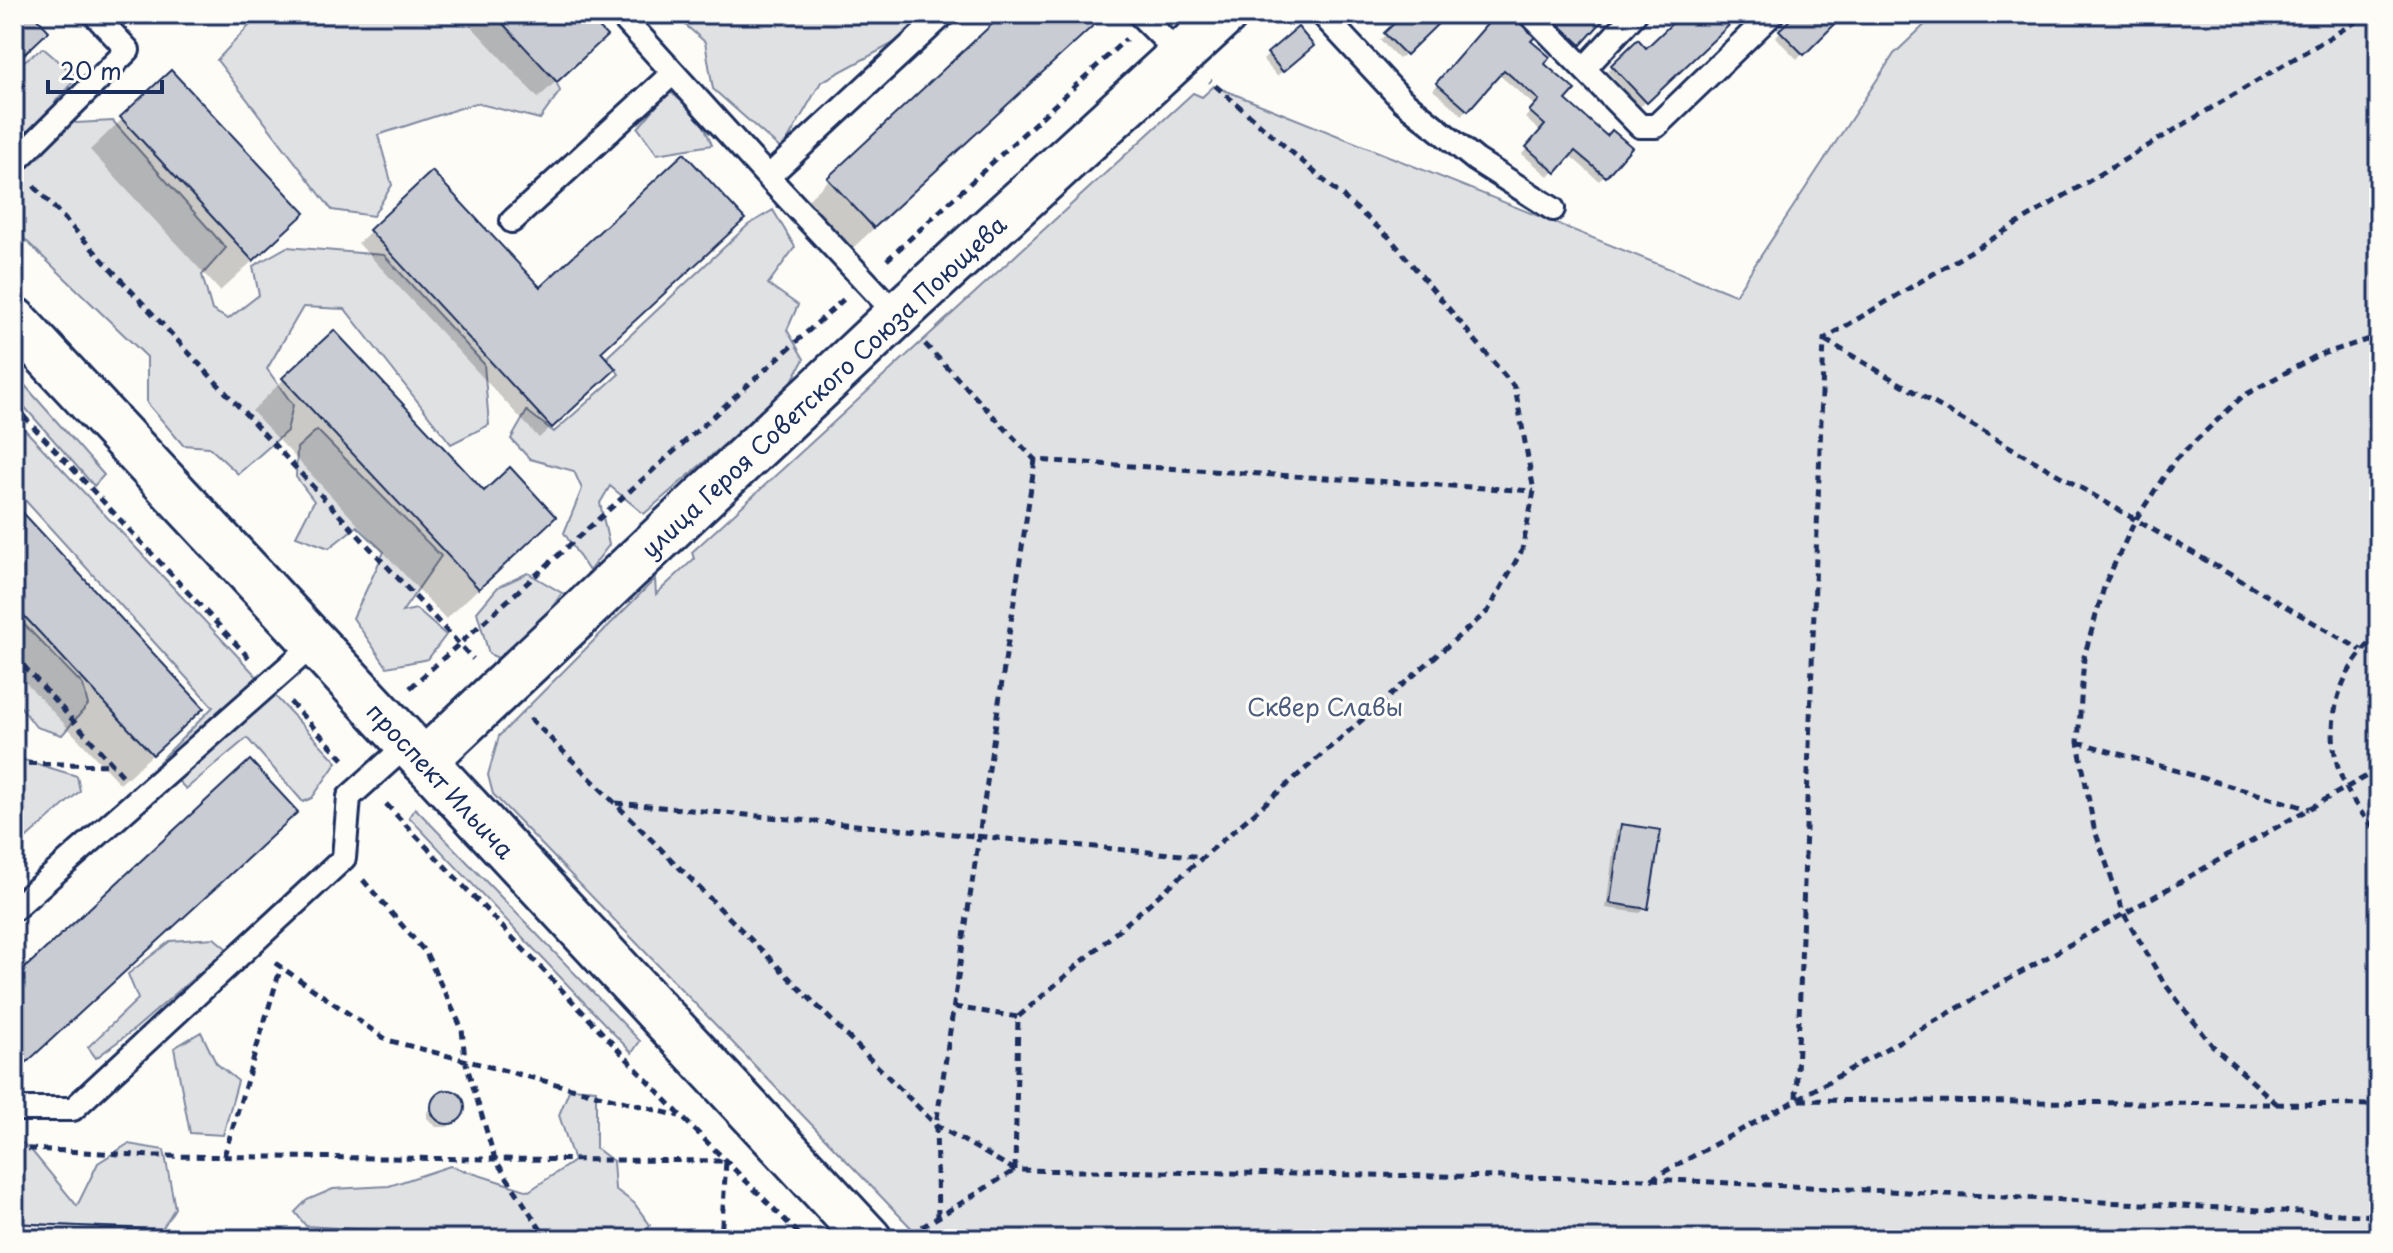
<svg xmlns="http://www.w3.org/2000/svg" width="2393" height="1253" font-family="'Playpen Sans',sans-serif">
<rect width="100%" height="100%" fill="#fdfcf7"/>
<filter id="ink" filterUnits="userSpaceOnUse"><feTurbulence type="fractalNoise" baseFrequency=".0125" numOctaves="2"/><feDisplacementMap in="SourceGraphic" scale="16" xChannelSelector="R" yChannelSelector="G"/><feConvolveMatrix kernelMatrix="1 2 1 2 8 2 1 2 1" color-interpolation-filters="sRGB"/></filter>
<g filter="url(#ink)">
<path fill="#e0e1e3" stroke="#7e88a0" stroke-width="2" d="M 260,14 L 529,14 L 560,91 L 540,119 L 476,103 L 378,135 L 392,185 L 373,216 L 332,210 L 217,60 Z
M 673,14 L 962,14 L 956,20 L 922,16 L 905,37 L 821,82 L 782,150 L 713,89 L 705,42 Z
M 1936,14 L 2379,14 L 2379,1239 L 922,1239 L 493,794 L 488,775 L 499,736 L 655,579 L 656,594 L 694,559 L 692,552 L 1193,93 L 1202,97 L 1214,86 L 1735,295 L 1894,54 Z
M 43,48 L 77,77 L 55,102 L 76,123 L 113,121 L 226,248 L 202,275 L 212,310 L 228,319 L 259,295 L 253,266 L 287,247 L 384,255 L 484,364 L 489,425 L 451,444 L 345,309 L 303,307 L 267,369 L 293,405 L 287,431 L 238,474 L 209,447 L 183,445 L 147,403 L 147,357 L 14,229 L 14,68 Z
M 669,91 L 700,116 L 712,145 L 657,154 L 638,128 Z
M 773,210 L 795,247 L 768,284 L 798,305 L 787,330 L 804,359 L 787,390 L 644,514 L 610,486 L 600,503 L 609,545 L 589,571 L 564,533 L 582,489 L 574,471 L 530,459 L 511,439 L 527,411 L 554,432 L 619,374 L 607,357 L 748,225 Z
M 14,373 L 104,475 L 94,486 L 14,395 Z
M 14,418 L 337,762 L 312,798 L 303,802 L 247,738 L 186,789 L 159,762 L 213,707 L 14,488 Z
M 317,430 L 441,556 L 402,612 L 416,609 L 446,635 L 428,659 L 387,667 L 353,618 L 384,552 L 357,526 L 329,548 L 296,536 L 314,501 L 296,477 L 297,448 Z
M 528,573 L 562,593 L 512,664 L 489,654 L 477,612 L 498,587 Z
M 14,614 L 83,685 L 88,705 L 62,735 L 36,727 L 14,698 Z
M 14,757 L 77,776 L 80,791 L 20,844 L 24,864 L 14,873 Z
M 415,808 L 640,1041 L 632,1053 L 409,817 Z
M 214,938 L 227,949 L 136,1028 L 96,1058 L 88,1047 L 138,999 L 128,974 L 170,941 Z
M 201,1032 L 216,1063 L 238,1081 L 223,1135 L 190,1133 L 174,1048 Z
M 570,1088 L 596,1090 L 596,1148 L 613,1161 L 615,1189 L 634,1203 L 650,1225 L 644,1239 L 595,1239 L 592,1237 L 588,1239 L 515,1239 L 306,1226 L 295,1212 L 307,1200 L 333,1189 L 389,1186 L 450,1166 L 529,1191 L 574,1161 L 559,1115 Z
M 14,1137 L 31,1150 L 77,1206 L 98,1163 L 128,1144 L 164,1150 L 175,1208 L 162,1229 L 21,1224 L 14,1239 Z"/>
<path fill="#0003" d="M 460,14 L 583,14 L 586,54 L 538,98 Z
M 699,14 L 710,14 L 704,20 Z
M 1006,14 L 1085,14 L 1062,54 L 842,258 L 797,210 Z
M 1406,14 L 1445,14 L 1399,59 L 1380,40 Z
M 1498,14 L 1507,14 L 1528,42 L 1563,100 L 1607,138 L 1629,147 L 1599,181 L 1569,155 L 1549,177 L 1522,154 L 1541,132 L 1525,118 L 1535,106 L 1498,74 L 1462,115 L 1433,90 Z
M 1559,14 L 1606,14 L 1574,49 L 1548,25 Z
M 1685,14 L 1739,14 L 1640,107 L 1607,71 L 1638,42 L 1646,51 Z
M 1798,14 L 1842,14 L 1797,59 L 1775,37 Z
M 1306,51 L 1277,76 L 1263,60 L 1269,54 Z
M 171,72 L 271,244 L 220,291 L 90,150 Z
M 432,174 L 599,353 L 601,380 L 539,438 L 358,243 Z
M 284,379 L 484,494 L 522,548 L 446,619 L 252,411 Z
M 14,506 L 170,739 L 120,784 L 14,670 Z
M 1622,826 L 1646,908 L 1640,913 L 1606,908 L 1616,831 Z
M 447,1092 L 455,1093 L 463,1104 L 463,1110 L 448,1127 L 436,1127 L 427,1118 L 427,1112 L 440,1095 Z"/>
<path fill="#c9ccd3" stroke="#1b2f5e" stroke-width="2" d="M 14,14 L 33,14 L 49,31 L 14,64 Z
M 494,14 L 586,14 L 607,36 L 557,82 Z
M 1003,14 L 1088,14 L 1096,23 L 874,228 L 827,178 Z
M 1404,14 L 1448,14 L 1406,55 L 1384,33 Z
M 1496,14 L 1510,14 L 1535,37 L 1531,41 L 1550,57 L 1545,64 L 1575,90 L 1566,100 L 1607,136 L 1612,130 L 1632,147 L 1606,177 L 1575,151 L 1556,173 L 1526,147 L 1545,125 L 1529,111 L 1539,100 L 1504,70 L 1468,111 L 1436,83 Z
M 1556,14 L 1609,14 L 1581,45 L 1552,18 Z
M 1682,14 L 1741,14 L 1647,103 L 1611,65 L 1638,39 L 1646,48 Z
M 1796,14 L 1845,14 L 1804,55 L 1779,30 Z
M 1298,27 L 1314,46 L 1283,72 L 1267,53 Z
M 171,70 L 305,213 L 253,261 L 120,117 Z
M 684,153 L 745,219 L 601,352 L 616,369 L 552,428 L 369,230 L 432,171 L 540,287 Z
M 334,330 L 484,491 L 510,467 L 556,517 L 479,589 L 282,378 Z
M 14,503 L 204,708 L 153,755 L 14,605 Z
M 250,760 L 298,812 L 14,1074 L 14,978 Z
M 1621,824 L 1661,830 L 1648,909 L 1610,903 Z
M431 1107a17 17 0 1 1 34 0a17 17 0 1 1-34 0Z"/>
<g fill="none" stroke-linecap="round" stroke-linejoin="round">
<g stroke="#1b2f5e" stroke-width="28">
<path id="lane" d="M 620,14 L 768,177
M 1139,14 L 1181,56
M 1322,14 L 1403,101 L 1476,160 L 1553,209
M 1530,14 L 1640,126 L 1656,126 L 1772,14
M 1584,69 L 1635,14
M 14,163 L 128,50 L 94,14
M 512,221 L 673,73
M 897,315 L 768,177 L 944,14
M 14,909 L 314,644
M 14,1109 L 73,1109 L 344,858 L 349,797 L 407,745"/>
</g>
<g stroke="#1b2f5e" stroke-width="50">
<path id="street" d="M 424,761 L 897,315 L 1225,14"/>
</g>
<g stroke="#1b2f5e" stroke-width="50">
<path id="secondary" d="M 14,320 L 869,1239"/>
</g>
<path stroke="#1b2f5e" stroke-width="5" stroke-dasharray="8 6" stroke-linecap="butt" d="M 2369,14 L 1824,339 L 1796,1100 L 2379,1105
M 34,186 L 473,659
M 887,260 L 1126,39
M 1825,340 L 2361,650
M 925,344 L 1035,460 L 1534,491
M 14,406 L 251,660
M 2379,635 C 2329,677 2318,748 2355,803 C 2362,814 2368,823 2379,830
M 14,655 L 123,776
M 410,688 L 844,299
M 290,702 L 346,762
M 530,718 L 936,1125 L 1015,1170 L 1651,1179 L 2379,1216
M 2078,742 L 2309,809
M 14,763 L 113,765
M 616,803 L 1203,857
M 386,804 L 681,1116 L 804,1239
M 363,880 L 426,953 L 462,1029 L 465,1060 L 495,1159 L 543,1233 L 622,1239
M 275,963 L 387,1040 L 679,1116
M 954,1007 L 1018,1017
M 2277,1104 L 2212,1045 L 2164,983 L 2124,914 L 2094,828 L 2078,742 L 2084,657 L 2105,584 L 2136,519 L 2175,460 L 2243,396 L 2316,356 L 2379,336
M 14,1148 L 154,1156 L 726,1161 L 721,1239
M 224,1156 L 281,967
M 1015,1170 L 1018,1017 L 1488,611 L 1522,550 L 1534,491 L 1515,388 L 1389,237 L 1210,81
M 1651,1179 L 1796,1100 L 2379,769
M 938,1217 L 936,1125 L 1035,460
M 922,1227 L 1015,1170"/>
<use href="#lane" stroke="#fdfcf7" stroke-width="22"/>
<use href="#street" stroke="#fdfcf7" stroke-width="44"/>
<use href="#secondary" stroke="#fdfcf7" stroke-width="44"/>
<path stroke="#1b2f5e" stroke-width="2" d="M 14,1223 L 357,1239"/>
</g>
</g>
<g text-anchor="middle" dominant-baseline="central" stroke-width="6" stroke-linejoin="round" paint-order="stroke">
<g font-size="24" fill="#1b2f5e" stroke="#fdfcf7">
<text transform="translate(823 386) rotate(-43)">улица Героя Советского Союза Поющева</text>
<text transform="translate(441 780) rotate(47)">проспект Ильича</text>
</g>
<g font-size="24" fill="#4c5c7f" stroke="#fdfcf7">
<text x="1325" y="706">Сквер Славы</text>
</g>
</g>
<rect width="2393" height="1253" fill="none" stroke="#fdfcf7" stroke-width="48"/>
<rect x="24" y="24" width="2345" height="1205" fill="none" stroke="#1b2f5e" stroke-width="3" filter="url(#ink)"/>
<path d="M48 80v12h114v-12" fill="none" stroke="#1b2f5e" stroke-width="4"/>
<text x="60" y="80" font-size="24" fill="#1b2f5e" stroke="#fdfcf7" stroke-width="6" paint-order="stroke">20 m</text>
</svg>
